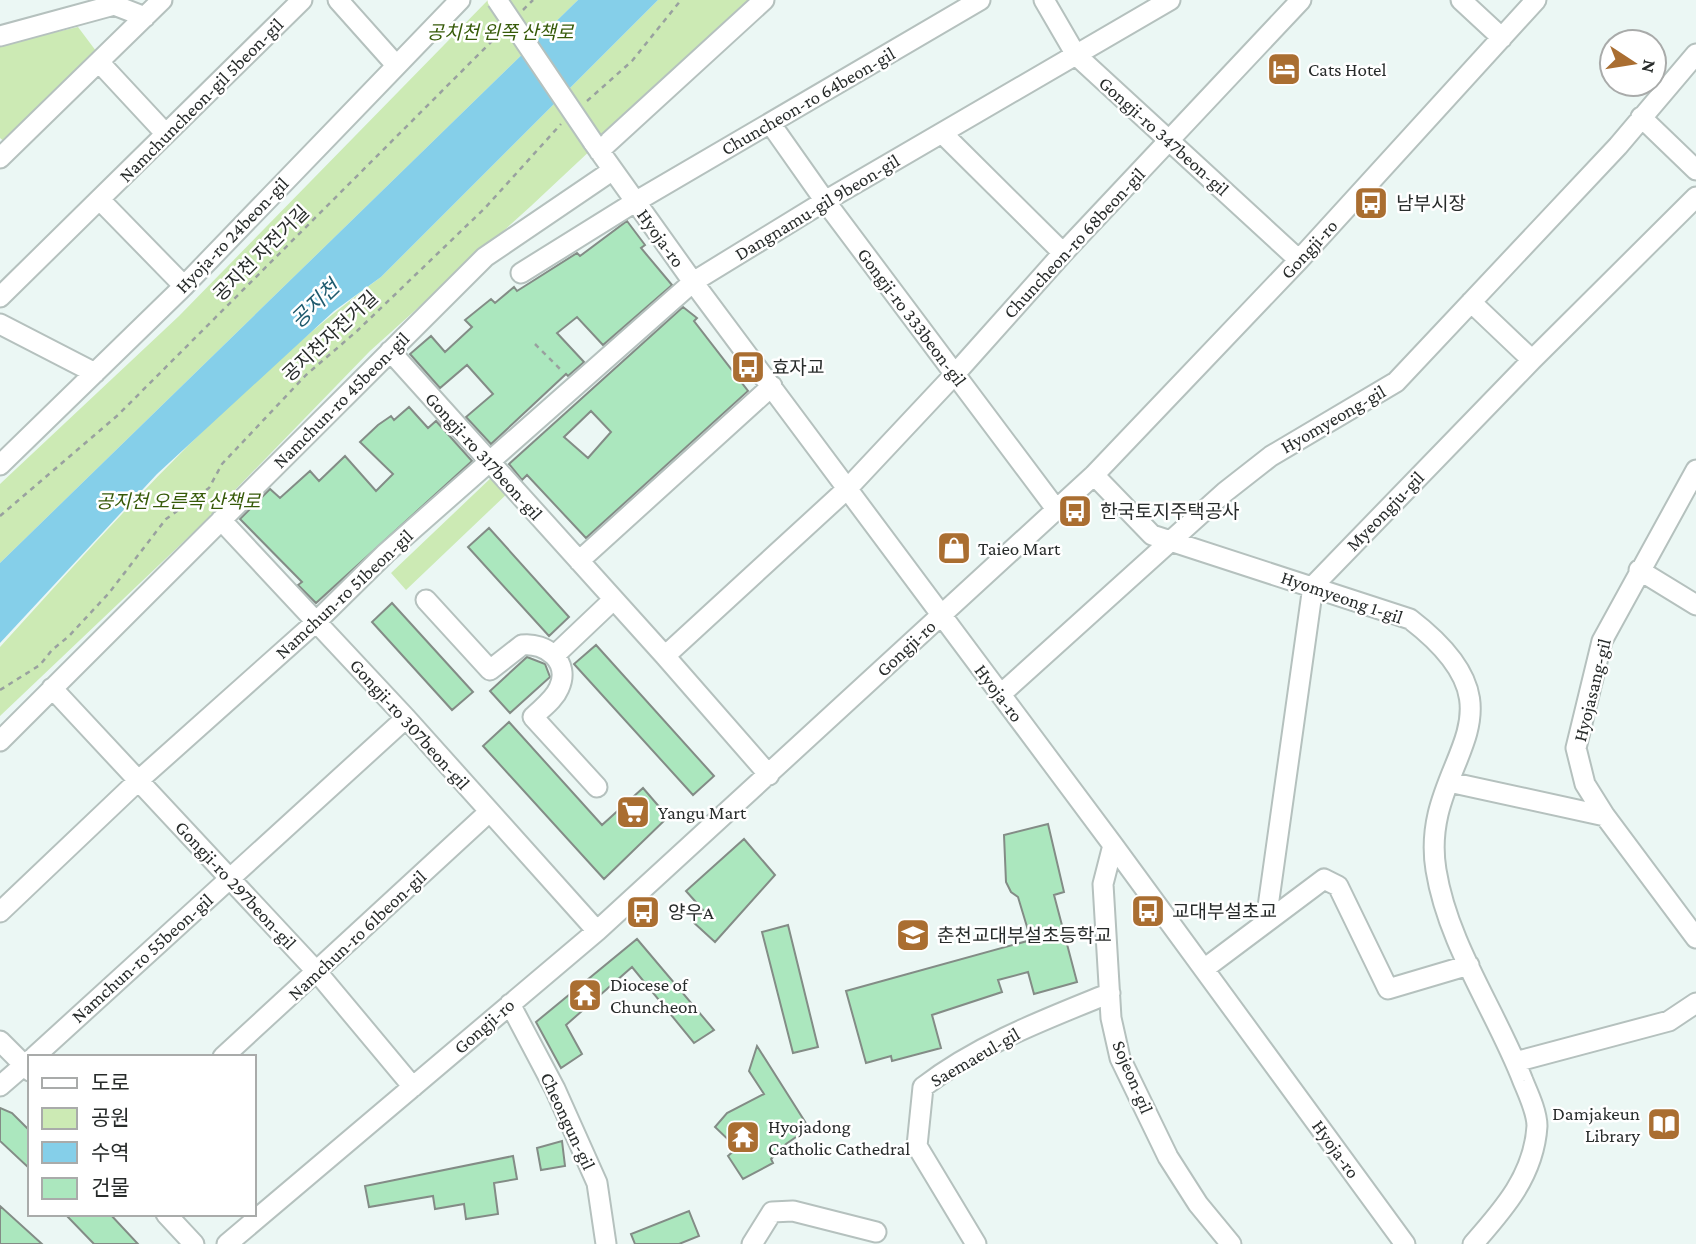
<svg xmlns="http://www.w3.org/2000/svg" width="1696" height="1244" font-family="'Crimson Pro','Noto Sans KR',serif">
<rect width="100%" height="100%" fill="#ebf7f4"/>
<path fill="#cceab4" d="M 488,0 L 578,0 L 0,563 L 0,484 L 179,316 Z
M 658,0 L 751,0 L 531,206 L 370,351 L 199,527 L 0,716 L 0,647 C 119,516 238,382 381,277 Z
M 78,27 L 99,55 L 7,144 L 0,138 L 0,45 Z
M 494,475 L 510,491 L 406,590 L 391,573 Z"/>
<path fill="#85cfe9" d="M 578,0 L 658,0 L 381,277 L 334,311 L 157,474 L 0,643 L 0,563 Z"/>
<path fill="#abe7be" stroke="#838c86" stroke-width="2" fill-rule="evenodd" d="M 627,221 L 645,245 L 641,248 L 672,285 L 603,345 L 577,317 L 557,333 L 584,362 L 568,376 L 566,374 L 491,444 L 466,417 L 493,394 L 467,365 L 440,388 L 410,354 L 431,336 L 445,352 L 472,327 L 465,320 L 491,299 L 495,303 L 514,287 L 517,291 L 577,253 L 580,256 Z
M 683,307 L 697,318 L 694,321 L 748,391 L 586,538 L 527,475 L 522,480 L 509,464 ZM 591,411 L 611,432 L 588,458 L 564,437 Z
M 409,407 L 428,428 L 436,421 L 472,461 L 316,603 L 298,585 L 302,582 L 240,519 L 270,489 L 280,498 L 310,471 L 319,481 L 345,456 L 376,491 L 393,474 L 360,442 L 378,425 L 391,416 L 394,420 Z
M 489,528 L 569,617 L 549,636 L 468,547 Z
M 392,603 L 473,692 L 452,710 L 372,622 Z
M 596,645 L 714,776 L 693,795 L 574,664 Z
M 527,657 L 545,664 L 550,677 L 510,713 L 490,691 Z
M 509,722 L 602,825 L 643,788 L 668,817 L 604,879 L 483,746 Z
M 1048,824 L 1064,892 L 1054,895 L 1077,982 L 1034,994 L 1028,972 L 998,980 L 1002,992 L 932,1015 L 941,1048 L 892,1061 L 891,1056 L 866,1063 L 846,991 L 1031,940 L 1018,897 L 1011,892 L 1006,882 L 1004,835 Z
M 744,839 L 775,875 L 715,942 L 692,921 L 703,910 L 686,891 Z
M 788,925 L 818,1047 L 793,1053 L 762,932 Z
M 637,939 L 714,1030 L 694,1043 L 632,967 L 566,1025 L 582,1054 L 561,1068 L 536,1022 Z
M 757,1046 L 809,1128 L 786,1144 L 771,1159 L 773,1163 L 743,1179 L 728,1156 L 737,1148 L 715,1127 L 727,1113 L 764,1094 L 749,1071 Z
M 0,1108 L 12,1113 L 30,1131 L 30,1169 L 0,1141 Z
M 562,1141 L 565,1166 L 541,1170 L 537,1148 Z
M 513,1156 L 517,1179 L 494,1183 L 498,1214 L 466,1219 L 464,1204 L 435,1209 L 433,1196 L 369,1207 L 365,1186 Z
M 0,1206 L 42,1244 L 0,1244 Z
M 689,1211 L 699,1236 L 679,1244 L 635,1244 L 631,1234 Z
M 65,1214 L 110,1214 L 138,1244 L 94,1244 Z"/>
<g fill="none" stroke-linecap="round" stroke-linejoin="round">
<g stroke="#b5c1be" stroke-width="23">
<path id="minor" d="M 338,0 L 396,65
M 1044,0 L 1076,55 L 1299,260
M 1461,0 L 1502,38
M 0,36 L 114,5 L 145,17
M 99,62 L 165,133
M 1641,117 L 1696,170
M 770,123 L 825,201 L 1056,509
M 943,134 L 1063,253
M 593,142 L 693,282 L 1113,845 L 1405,1244
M 599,151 L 764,0
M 0,158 L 162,0
M 101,201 L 184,286
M 521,273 L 635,202 L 980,0
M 0,297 L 302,0
M 1471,302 L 1532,360
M 0,324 L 95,373
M 390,351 L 665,656 L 769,775
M 0,465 L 184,286 L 460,0
M 1696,470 L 1602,641 L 1576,748 L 1585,784 L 1605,816 L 1696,938
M 1094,475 L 1152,535 L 1410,619 C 1539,718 1418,760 1436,870 C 1448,945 1496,1011 1523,1081 C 1528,1093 1537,1112 1537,1126 C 1534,1175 1504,1209 1473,1244
M 221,520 L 406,718 L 597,931
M 579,561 L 772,386
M 1639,570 L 1696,605
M 426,600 L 490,670 L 522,645 C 546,642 571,662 559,688 C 554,700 542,708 533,717 L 597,787
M 555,655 L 613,600
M 665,656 L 848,488 L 955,374 L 1063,253 L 1301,0
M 52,688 L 317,972 L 413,1087
M 1001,694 L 1225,492 L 1271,456 L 1396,382 L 1618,146 L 1696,54
M 0,741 L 485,257 L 613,170
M 1449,782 L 1605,816
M 1113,845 L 1103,884 L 1111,1018 L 1120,1058 L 1168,1157 L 1198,1204 L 1231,1244
M 0,912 L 139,780 L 316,622 L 386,553 L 693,282 L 825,201 L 1170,0
M 1266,921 L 1313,586 L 1532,360 L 1696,197
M 1204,969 L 1324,879 L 1338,886 L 1388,989 L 1469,965
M 510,1004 L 555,1089 L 597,1183 L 606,1244
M 0,1041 L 30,1071
M 34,1057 L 406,718
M 223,1057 L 489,812
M 1515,1062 L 1669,1021 L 1696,1003
M 0,1086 L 30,1060
M 166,1214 L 194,1244
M 227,1244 L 597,931 L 1094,475 L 1299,260 L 1536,0
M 752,1244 L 772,1212 L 793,1211 L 876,1232
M 976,1244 L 917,1146 L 923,1087 C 979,1044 1046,1019 1110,993"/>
</g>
<path stroke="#99a19f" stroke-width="2.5" stroke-dasharray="5 5" stroke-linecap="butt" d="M 523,10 L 533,0
M 587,101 L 632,61 L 681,0
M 535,344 L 563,372
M 0,516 L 118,415 L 498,35
M 0,690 L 40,665 L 52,650 L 69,636 L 109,593 L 166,519 L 209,488 L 222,464 L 306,375 L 357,331 L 485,208 L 561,124"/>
<use href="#minor" stroke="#fff" stroke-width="19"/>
<g stroke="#b5c1be" stroke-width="23" stroke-linecap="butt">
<path id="minor-bridge" d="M 497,0 L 593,142"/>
</g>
<use href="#minor-bridge" stroke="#fff" stroke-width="19"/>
</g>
<defs>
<g id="hotel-square" transform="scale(1.75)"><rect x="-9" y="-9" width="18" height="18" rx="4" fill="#aa6e31" stroke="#fff"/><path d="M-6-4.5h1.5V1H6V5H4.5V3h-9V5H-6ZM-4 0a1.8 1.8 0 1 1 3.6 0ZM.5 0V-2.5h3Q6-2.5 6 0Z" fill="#fff"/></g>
<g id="bus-square" transform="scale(1.75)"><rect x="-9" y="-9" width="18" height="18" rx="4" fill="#aa6e31" stroke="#fff"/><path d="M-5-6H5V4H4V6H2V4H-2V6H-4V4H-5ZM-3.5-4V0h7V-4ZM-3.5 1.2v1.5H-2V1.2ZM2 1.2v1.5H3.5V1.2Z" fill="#fff"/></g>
<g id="shop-square" transform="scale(1.75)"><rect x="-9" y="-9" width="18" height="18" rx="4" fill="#aa6e31" stroke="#fff"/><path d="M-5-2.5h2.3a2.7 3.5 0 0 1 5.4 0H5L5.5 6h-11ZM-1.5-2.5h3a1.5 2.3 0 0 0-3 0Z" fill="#fff"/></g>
<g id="supermarket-square" transform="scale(1.75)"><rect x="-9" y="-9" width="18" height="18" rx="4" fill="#aa6e31" stroke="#fff"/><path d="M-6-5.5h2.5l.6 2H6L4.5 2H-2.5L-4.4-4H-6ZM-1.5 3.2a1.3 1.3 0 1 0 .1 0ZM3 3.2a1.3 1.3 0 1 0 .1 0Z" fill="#fff"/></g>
<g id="school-square" transform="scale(1.75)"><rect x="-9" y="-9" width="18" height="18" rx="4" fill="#aa6e31" stroke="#fff"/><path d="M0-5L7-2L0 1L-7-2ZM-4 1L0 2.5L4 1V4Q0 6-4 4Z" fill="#fff"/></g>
<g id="temple-square" transform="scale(1.75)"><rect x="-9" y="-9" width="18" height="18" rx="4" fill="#aa6e31" stroke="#fff"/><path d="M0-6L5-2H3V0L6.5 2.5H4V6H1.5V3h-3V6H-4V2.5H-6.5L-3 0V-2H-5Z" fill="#fff"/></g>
<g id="library-square" transform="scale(1.75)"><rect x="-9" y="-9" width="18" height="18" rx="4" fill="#aa6e31" stroke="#fff"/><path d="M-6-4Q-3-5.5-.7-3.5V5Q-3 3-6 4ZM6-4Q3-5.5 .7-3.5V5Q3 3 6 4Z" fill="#fff"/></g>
</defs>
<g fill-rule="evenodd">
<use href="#hotel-square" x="1284" y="69"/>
<use href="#bus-square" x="1371" y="203"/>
<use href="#bus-square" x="748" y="367"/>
<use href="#bus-square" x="1075" y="511"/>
<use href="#shop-square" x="954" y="548"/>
<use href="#supermarket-square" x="633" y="812"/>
<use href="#bus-square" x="1148" y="911"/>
<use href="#bus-square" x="643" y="912"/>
<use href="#school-square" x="913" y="935"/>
<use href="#temple-square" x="585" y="995"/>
<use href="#library-square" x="1664" y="1124"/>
<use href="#temple-square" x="743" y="1137"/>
</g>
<g text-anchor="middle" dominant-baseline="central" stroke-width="5" stroke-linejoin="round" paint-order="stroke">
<g font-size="19" font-style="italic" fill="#365a08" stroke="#fff">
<text x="500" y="32">공치천 왼쪽 산책로</text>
<text x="178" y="501">공지천 오른쪽 산책로</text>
</g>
<g font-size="19" fill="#282c2b" stroke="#fff" text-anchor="start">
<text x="1308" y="69">Cats Hotel</text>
<text x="1396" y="203">남부시장</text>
<text x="772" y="367">효자교</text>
<text x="1100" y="511">한국토지주택공사</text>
<text x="978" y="548">Taieo Mart</text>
<text x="658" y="812">Yangu Mart</text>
<text x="1172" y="911">교대부설초교</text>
<text x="668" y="912">양우A</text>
<text x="937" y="935">춘천교대부설초등학교</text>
<text x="610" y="984">Diocese of<tspan x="610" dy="22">Chuncheon</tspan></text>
<text x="1640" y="1113" text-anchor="end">Damjakeun<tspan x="1640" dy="22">Library</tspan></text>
<text x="768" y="1126">Hyojadong<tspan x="768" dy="22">Catholic Cathedral</tspan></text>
</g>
<g font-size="19" fill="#282c2b" stroke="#fff">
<text transform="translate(201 100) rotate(-45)">Namchuncheon-gil 5beon-gil</text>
<text transform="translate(808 101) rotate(-30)">Chuncheon-ro 64beon-gil</text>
<text transform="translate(1164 136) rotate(42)">Gongji-ro 347beon-gil</text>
<text transform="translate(817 207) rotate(-31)">Dangnamu-gil 9beon-gil</text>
<text transform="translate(232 235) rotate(-46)">Hyoja-ro 24beon-gil</text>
<text transform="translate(661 238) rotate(54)">Hyoja-ro</text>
<text transform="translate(1074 243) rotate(-47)">Chuncheon-ro 68beon-gil</text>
<text transform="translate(1309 249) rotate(-47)">Gongji-ro</text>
<text transform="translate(261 253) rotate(-45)">공지천 자전거길</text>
<text transform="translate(912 317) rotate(53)">Gongji-ro 333beon-gil</text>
<text transform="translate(330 336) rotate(-43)">공지천자전거길</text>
<text transform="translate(341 400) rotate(-45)">Namchun-ro 45beon-gil</text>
<text transform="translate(1333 419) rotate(-30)">Hyomyeong-gil</text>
<text transform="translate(484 456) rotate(48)">Gongji-ro 317beon-gil</text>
<text transform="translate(1385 511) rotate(-46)">Myeongju-gil</text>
<text transform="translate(344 594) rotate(-43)">Namchun-ro 51beon-gil</text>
<text transform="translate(1342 597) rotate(19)">Hyomyeong 1-gil</text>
<text transform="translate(906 648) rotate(-43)">Gongji-ro</text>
<text transform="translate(1592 690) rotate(-76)">Hyojasang-gil</text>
<text transform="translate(999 693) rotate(53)">Hyoja-ro</text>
<text transform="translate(410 724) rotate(48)">Gongji-ro 307beon-gil</text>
<text transform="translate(236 885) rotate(47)">Gongji-ro 297beon-gil</text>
<text transform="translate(357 935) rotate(-43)">Namchun-ro 61beon-gil</text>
<text transform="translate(142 958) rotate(-42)">Namchun-ro 55beon-gil</text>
<text transform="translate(484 1026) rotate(-41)">Gongji-ro</text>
<text transform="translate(975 1057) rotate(-30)">Saemaeul-gil</text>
<text transform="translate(1133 1077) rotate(67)">Sojeon-gil</text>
<text transform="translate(568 1121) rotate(65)">Cheongun-gil</text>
<text transform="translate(1336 1149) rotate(54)">Hyoja-ro</text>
</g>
<g font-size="21" font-style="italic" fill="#1e5a6d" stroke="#fff">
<text transform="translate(315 304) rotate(-44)">공지천</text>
</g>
</g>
<rect x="28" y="1055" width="228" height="161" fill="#ffffff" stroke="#a9abaa" stroke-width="2"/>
<rect x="42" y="1078" width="35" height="10" fill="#ffffff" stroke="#a9abaa" stroke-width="2"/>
<text x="91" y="1090" font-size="21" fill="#282c2b">도로</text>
<rect x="42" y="1108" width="35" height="21" fill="#cceab4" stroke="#a9abaa" stroke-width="2"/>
<text x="91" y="1125" font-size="21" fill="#282c2b">공원</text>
<rect x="42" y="1142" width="35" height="21" fill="#85cfe9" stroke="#a9abaa" stroke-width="2"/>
<text x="91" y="1160" font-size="21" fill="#282c2b">수역</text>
<rect x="42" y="1178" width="35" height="21" fill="#abe7be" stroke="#a9abaa" stroke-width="2"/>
<text x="91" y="1195" font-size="21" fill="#282c2b">건물</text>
<g transform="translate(1633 63) rotate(102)"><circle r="33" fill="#ffffff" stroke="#a9abaa" stroke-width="2"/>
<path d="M0-5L12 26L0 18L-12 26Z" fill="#aa6e31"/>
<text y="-10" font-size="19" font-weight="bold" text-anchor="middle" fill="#282c2b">N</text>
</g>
</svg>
